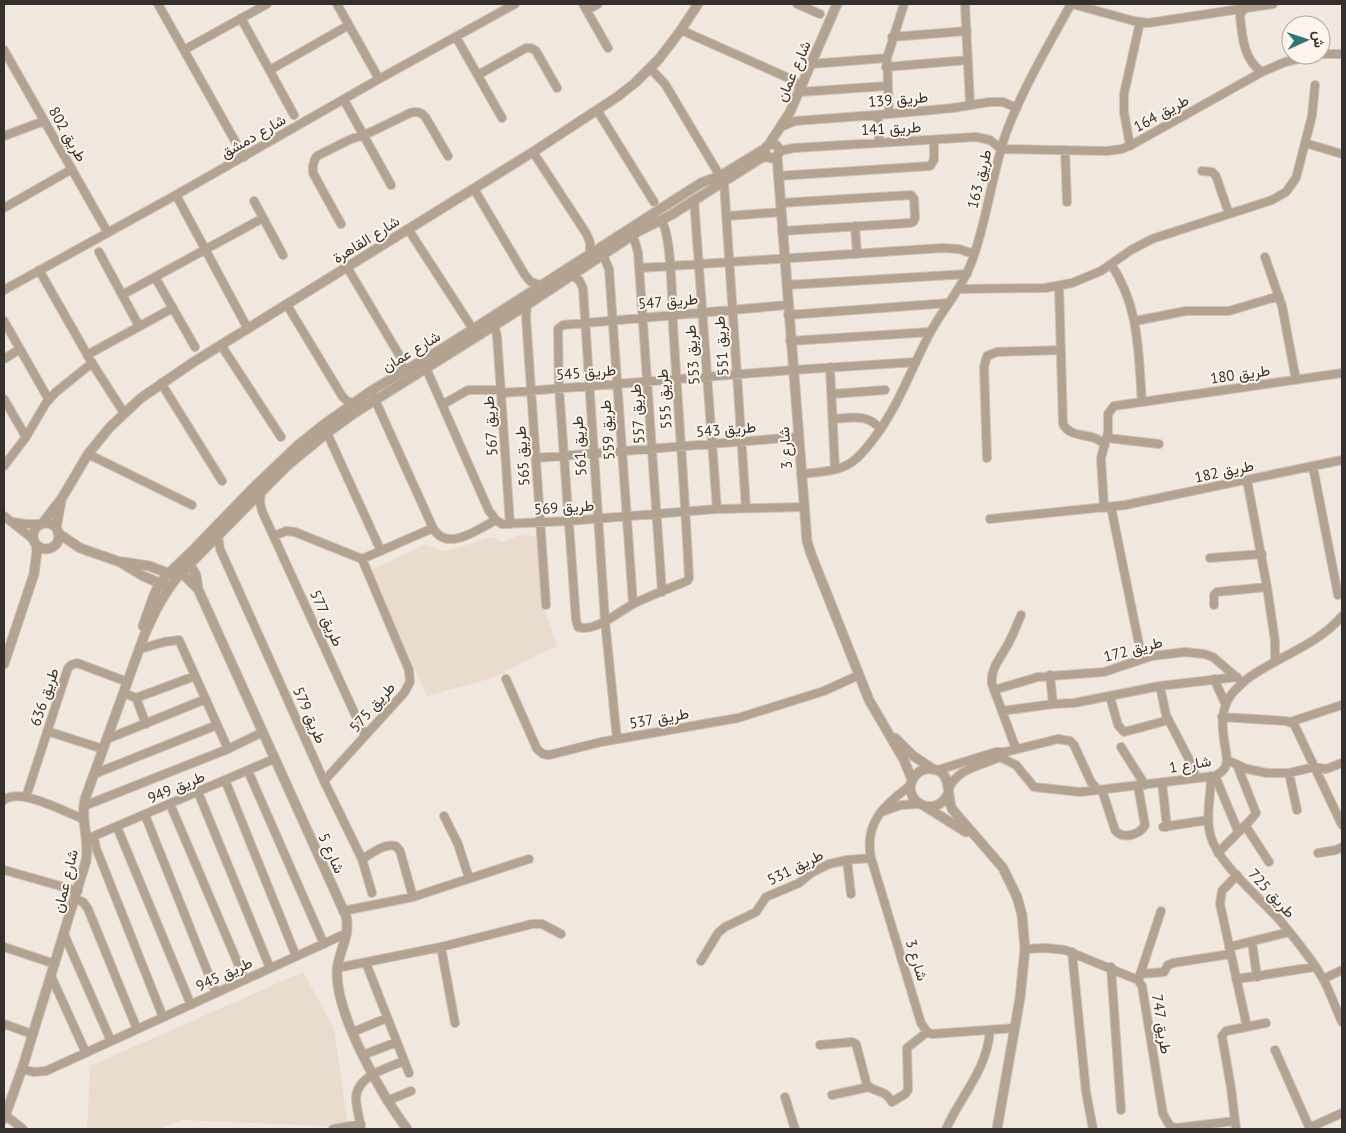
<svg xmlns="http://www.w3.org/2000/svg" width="1346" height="1133" font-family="'PT Sans',Vazirmatn,sans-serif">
<rect width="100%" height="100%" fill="#f0e8df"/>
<path fill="#e9dccd" d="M 519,535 L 536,536 L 543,604 L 557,646 L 493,678 L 427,696 L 371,570 L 426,544 L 443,552 L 491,537 L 503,542 Z
M 303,972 L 334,1028 L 348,1127 L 181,1120 L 159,1129 L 87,1129 L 90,1066 Z"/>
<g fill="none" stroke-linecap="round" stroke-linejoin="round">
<g stroke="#cac3bb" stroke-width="10">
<path id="minor" d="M 158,4 L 244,157
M 337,4 L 379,79
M 583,4 L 608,48
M 797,4 L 820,14
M 965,4 L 970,104
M 1072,4 L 1134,21 L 1148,23 L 1273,4
M 1246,8 L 1242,11 L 1240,16 C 1242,36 1244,61 1262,72
M 587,10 L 598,4
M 241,18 L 294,115
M 681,30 L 793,80 L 798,85 L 800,92 L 887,86
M 456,37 L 502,118
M 892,37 L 967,31
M 4,50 L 108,233
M 184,50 L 267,4
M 1321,54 L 1342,54
M 811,64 L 887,58
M 886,67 L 968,60
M 650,68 L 665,84 L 720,176
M 270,70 L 349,25
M 478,75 L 526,48 L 531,48 L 536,51 L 557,88
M 344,100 L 391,185
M 597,110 L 654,202
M 889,114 L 887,58 L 904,4
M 878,115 L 879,143
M 781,127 L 795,121 L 889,114 L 953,108 L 989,102 L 1003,102 L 1017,108
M 4,136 L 44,121
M 1305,143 L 1342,154
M 1130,146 L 1124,112 L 1124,94 L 1140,22
M 1065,150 L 1067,202
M 779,151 L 794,148 L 976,137 L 990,140 L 1001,149 L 1107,151 L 1122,149 L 1135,143 L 1262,72 L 1285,62 L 1316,55
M 533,152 L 586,233 L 590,242 L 590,253
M 1202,171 L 1212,172 L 1216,176 L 1229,214
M 778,176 L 930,166 L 934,160 L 934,140
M 724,183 L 746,508
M 474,189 L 525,275 L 531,282 L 540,285
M 176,195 L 248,329
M 694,200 L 717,509
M 254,201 L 283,255
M 780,203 L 911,195 L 914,199 L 915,218 L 913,222 L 910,223 L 782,231
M 4,208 L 72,169
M 728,216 L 781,212
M 661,220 C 672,234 672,303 673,324 C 678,409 685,493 689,578 L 687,581 C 670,588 652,595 635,603 C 621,610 595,633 578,627 L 576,620 L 559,388 L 558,329 L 563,325 L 788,305
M 341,224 L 313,173 L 313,166 L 315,159 L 317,156 L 349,140 L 371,132 L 410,113 C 416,111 422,112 426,118 L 448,156
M 855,226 L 857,254
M 408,229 L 469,323
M 633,236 L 638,252 L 662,592
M 99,252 L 139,326
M 603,255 L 609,269 L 633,603
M 1265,257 L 1282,306 L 1296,380
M 1111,264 C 1140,308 1138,352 1142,402
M 347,267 L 401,358 L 403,372
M 640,268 L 942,248 L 959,249 L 974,254
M 39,270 L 92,363 L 124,413
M 571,275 L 579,280 L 583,288 L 605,621 L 617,739
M 155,277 L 195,347
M 787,285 L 967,274
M 1059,287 L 1063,424 C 1071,440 1093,431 1105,445
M 959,289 L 1045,288 L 1072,283 L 1101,271 L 1131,250 L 1152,239 L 1272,200 L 1286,192 L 1296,178 L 1312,116 L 1315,85
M 4,290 L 176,195 L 379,79 L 515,4
M 122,295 L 263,218
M 287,305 L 342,396 L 347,401 L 353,403
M 527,305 L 526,317 L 546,605
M 788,315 L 949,303
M 4,321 L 49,400
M 1135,321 L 1186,311 L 1229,311 L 1279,296
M 494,325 L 497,336 L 510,524
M 790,341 L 930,332
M 221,345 L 281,437
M 87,355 L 173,308
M 4,359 L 20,349
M 830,367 L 835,469
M 426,368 L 489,511 L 496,520 L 502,524 L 568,521 L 717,509 L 804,507
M 161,383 L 222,481
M 371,391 L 433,528 C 447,553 478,529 496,520
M 502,393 L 793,370 L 916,362
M 832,394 L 885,390
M 4,399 L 26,437
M 442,405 L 468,390 L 501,390
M 833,419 C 851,418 868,413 880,429
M 327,433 L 381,551
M 1107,438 L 1159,444
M 88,454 L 192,505
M 536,458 L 798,437
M 987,458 L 984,367 L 987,356 L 997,352 L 1060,350
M 4,466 L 26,437 L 46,403 L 56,392 L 92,363
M 1313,467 L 1338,595
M 801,474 C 818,472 838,472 852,462 C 862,455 868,446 875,437 C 900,403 911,369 930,333 C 943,308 962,289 972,261 C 987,220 992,174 1006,133 C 1023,88 1048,46 1071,4
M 1247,480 L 1267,587 L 1275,641 L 1275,662
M 261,492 L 260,502 L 262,511 L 365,736
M 1111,507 L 1142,659
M 1104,508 L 1101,458 L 1108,432 L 1108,414 L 1114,406 L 1342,373
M 4,516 L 33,539
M 990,519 L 1125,505 L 1342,460
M 13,522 L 26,524 L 41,524
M 218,536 L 220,549 L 324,781 L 362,859 L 372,893
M 274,536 L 286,531 L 295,532 L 362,559 L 433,528
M 1210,558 L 1262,554
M 1214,605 L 1214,595 L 1217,592 L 1267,587
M 140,649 L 164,642 L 179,640 L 228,749
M 1050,675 L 1053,704
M 506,679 L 537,749 L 543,754 L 549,755 L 601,742 L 738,718 L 824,691 L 859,675
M 1214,679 L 1225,703
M 1160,686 L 1166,715 L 1192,765 L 1196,778
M 994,690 L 1038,677 L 1104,672 L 1152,656 L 1185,652 L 1204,654 L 1213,657 L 1243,683
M 124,693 L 136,698 L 195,676
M 1110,697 L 1118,725 L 1124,732 L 1169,720
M 136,698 L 146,724
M 1002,711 L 1053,704 L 1074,703 L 1160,686 L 1237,677
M 1222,717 L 1286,721 L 1294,724 L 1342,825
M 1290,722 L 1342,705
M 47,731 L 103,749
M 107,739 L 206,699
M 1121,747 L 1145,785
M 1016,749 L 992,684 C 990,668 1001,658 1008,644 C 1013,635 1017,625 1021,615
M 1000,757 L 1016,765 L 1034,787 L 1080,792 L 1098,790
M 1227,760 L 1247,769 L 1267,773 L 1289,773 L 1314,767 L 1326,769 L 1342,763
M 938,770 L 996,752 L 1005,752 L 1058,739 L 1070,741 L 1074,745 L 1091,782 L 1098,790 L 1215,776 C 1220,773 1224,771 1226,765 C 1228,759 1226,752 1225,746 C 1222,728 1220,710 1231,695 C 1235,689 1242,684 1247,679 C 1278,656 1317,646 1342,616
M 248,771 L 324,944
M 1289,773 L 1297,810
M 94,774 L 217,725
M 1211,776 C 1211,796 1205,818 1211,837 C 1219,865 1263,900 1283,924 C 1297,941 1311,958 1322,977 C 1330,991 1335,1007 1342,1022
M 1215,776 L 1238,831
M 225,780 L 296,956
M 324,781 L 404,693 L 410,682 L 409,670 L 362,559
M 1162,782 L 1167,827
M 911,785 C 884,805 864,823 871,858 L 921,1023 L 927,1032 L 932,1034 L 1015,1028
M 949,788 C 959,766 985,766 1003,755
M 1102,790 L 1115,830 C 1122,840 1140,835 1145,825 L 1138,786
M 198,792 L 270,968
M 26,797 L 68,668 L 71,665 L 77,663 L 128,682
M 4,800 C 19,787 66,812 83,819
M 170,804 L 245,980
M 84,806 L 228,749 L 263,732
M 884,811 L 901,805 L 920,804
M 145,815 L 216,993
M 444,816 L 458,844 L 469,878
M 1245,825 L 1269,862
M 117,827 L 191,1005
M 1163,827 L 1208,820
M 94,837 L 96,848 L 163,1017
M 87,839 L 274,759
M 1218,853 C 1224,846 1254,818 1256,813 L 1237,765
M 1318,853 L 1336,850 L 1342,847
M 362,859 C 373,853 384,843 396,846 L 400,851 L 413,897
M 847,860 L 851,894
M 4,870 L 78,891
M 1237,875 L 1222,891 L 1220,904 L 1247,1027
M 76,899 L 83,902 L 88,909 L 137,1029
M 343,911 L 413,897 L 529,859
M 64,934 L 111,1041
M 1252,942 L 1257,977
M 4,947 L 55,964
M 441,947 L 455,1023
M 1229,947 L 1289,932
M 1025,949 L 1046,948 L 1065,950 L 1138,980 L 1142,986 L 1163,1114 L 1170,1126 L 1176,1128 L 1235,1121
M 1072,952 L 1086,1092 L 1093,1129
M 701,961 L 718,933 L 725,927 L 756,912 L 766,897 L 799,883 L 811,873 L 829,864 L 847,860 L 871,858
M 366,963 L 409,1073
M 1111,967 L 1121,1110
M 337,968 L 441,947 L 532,924 L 542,924 L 561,934
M 1140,974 L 1164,972 L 1168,965 L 1173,963 L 1230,954
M 51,976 L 86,1053
M 1139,978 L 1161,911
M 1236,979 C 1263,976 1289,970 1316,967
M 1323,979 L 1342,970
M 4,1024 L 32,1034
M 353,1032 L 387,1018
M 820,1045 L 852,1042 L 856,1044 L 867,1085 C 876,1094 884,1088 892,1102 L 905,1094 L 908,1090 L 907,1048 L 927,1032
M 1275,1050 L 1310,1129
M 363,1055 L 397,1042
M 22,1069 L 34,1072 L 46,1071 L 347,933
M 832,1095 L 869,1087
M 785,1097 L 795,1129
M 387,1101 L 411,1091
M 5,1115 L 23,1129
M 1309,1128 L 1342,1113
M 333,1129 L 361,1124
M 361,1129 C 360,1119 356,1108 356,1098 C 357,1075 388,1068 404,1061
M 946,1129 C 962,1094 987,1070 990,1030
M 1236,1129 L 1231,1088 L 1222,1036 L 1226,1031 L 1266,1023"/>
</g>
<g stroke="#cac3bb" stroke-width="11">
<path id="tertiary" d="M765 151a7 7 0 1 1 14 0a7 7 0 1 1-14 0Z
M 768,146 L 790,112 L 837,4
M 777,156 L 807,541 L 811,554 L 869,700 L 904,760 L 912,780
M33 536a13 13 0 1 1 26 0a13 13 0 1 1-26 0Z
M 42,524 L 62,498 L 88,454 L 110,427 L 141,398 L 192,363 L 533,152 L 617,97 L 635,83 L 659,59 L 681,30 L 698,4
M 56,528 L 61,501
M 58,533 L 80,548 L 120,562 L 143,576 L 164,585
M 187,560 L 196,575 L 198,589 L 346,916 C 351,937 337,953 337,973 C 337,1017 381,1094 407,1129
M 123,562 L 149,566 L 173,575
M 177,568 L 198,589
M 143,626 L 154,595 L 160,583 L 168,574 L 194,549 L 251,490 L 297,446 L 323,425 L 371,391 L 448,345 L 690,190 L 701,183 L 720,176 L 766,148
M 4,664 L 34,574 L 37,551 L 36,545
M 895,738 L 912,755 L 933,769
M 948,794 C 934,822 899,798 914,777 C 918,771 925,768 931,769 C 953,770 946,795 952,809 L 1003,868 L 1017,897 L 1022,915 L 1025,949 L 1020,998 L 997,1129
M 926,807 L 966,832
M 4,1119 L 22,1069 L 86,861 C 90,840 80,820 85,799 L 144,636 C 154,613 164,592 181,573 L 288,465 L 327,433 L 353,414 L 527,305 L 639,231 L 671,215 L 761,158 L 768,156"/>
</g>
<use href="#minor" stroke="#b2a28f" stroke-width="8"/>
<use href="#tertiary" stroke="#b2a28f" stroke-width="9"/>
</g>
<g text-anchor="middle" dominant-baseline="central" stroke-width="4" stroke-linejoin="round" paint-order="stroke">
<g font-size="15" fill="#33302d" stroke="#fdf5ec">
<text transform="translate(793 71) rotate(-66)">شارع عمان</text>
<text transform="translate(898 99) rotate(-5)">طريق 139</text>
<text transform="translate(1161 113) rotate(-29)">طريق 164</text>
<text transform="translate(891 128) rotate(-3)">طريق 141</text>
<text transform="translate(68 134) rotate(60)">طريق 802</text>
<text transform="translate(253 136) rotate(-30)">شارع دمشق</text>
<text transform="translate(979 179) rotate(-76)">طريق 163</text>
<text transform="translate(366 239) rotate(-32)">شارع القاهرة</text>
<text transform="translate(668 301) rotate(-5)">طريق 547</text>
<text transform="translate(721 346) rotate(-94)">طريق 551</text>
<text transform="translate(411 351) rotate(-31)">شارع عمان</text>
<text transform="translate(692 355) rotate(-94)">طريق 553</text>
<text transform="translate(586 372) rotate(-5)">طريق 545</text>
<text transform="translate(1240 374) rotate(-8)">طريق 180</text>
<text transform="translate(664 399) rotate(-94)">طريق 555</text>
<text transform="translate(637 414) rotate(-94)">طريق 557</text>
<text transform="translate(490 426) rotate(-94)">طريق 567</text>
<text transform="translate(726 429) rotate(-5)">طريق 543</text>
<text transform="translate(607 430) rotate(-94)">طريق 559</text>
<text transform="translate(579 446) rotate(-94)">طريق 561</text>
<text transform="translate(785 448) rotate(-94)">شارع 3</text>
<text transform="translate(522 456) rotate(-94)">طريق 565</text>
<text transform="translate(1224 471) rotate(-12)">طريق 182</text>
<text transform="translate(564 507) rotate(-4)">طريق 569</text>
<text transform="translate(327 618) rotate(66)">طريق 577</text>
<text transform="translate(1133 649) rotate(-15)">طريق 172</text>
<text transform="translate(44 697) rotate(-71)">طريق 636</text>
<text transform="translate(372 707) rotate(-49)">طريق 575</text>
<text transform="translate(310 715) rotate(66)">طريق 579</text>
<text transform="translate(659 718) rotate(-10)">طريق 537</text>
<text transform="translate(1190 764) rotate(-10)">شارع 1</text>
<text transform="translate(176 787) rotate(-23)">طريق 949</text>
<text transform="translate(332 853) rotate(66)">شارع 5</text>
<text transform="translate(795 867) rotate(-27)">طريق 531</text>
<text transform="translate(65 881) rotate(-76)">شارع عمان</text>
<text transform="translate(1272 893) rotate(47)">طريق 725</text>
<text transform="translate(917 960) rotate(73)">شارع 3</text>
<text transform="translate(224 974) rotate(-25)">طريق 945</text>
<text transform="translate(1162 1024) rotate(81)">طريق 747</text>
</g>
</g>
<rect width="1346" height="1133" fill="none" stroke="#33302d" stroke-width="10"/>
<g transform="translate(1306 40) rotate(87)"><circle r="24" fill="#fdf5ec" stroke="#aca6a0"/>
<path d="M0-4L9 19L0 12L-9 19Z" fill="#2d7777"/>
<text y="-8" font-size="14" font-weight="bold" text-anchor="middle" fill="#33302d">ش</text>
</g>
</svg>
